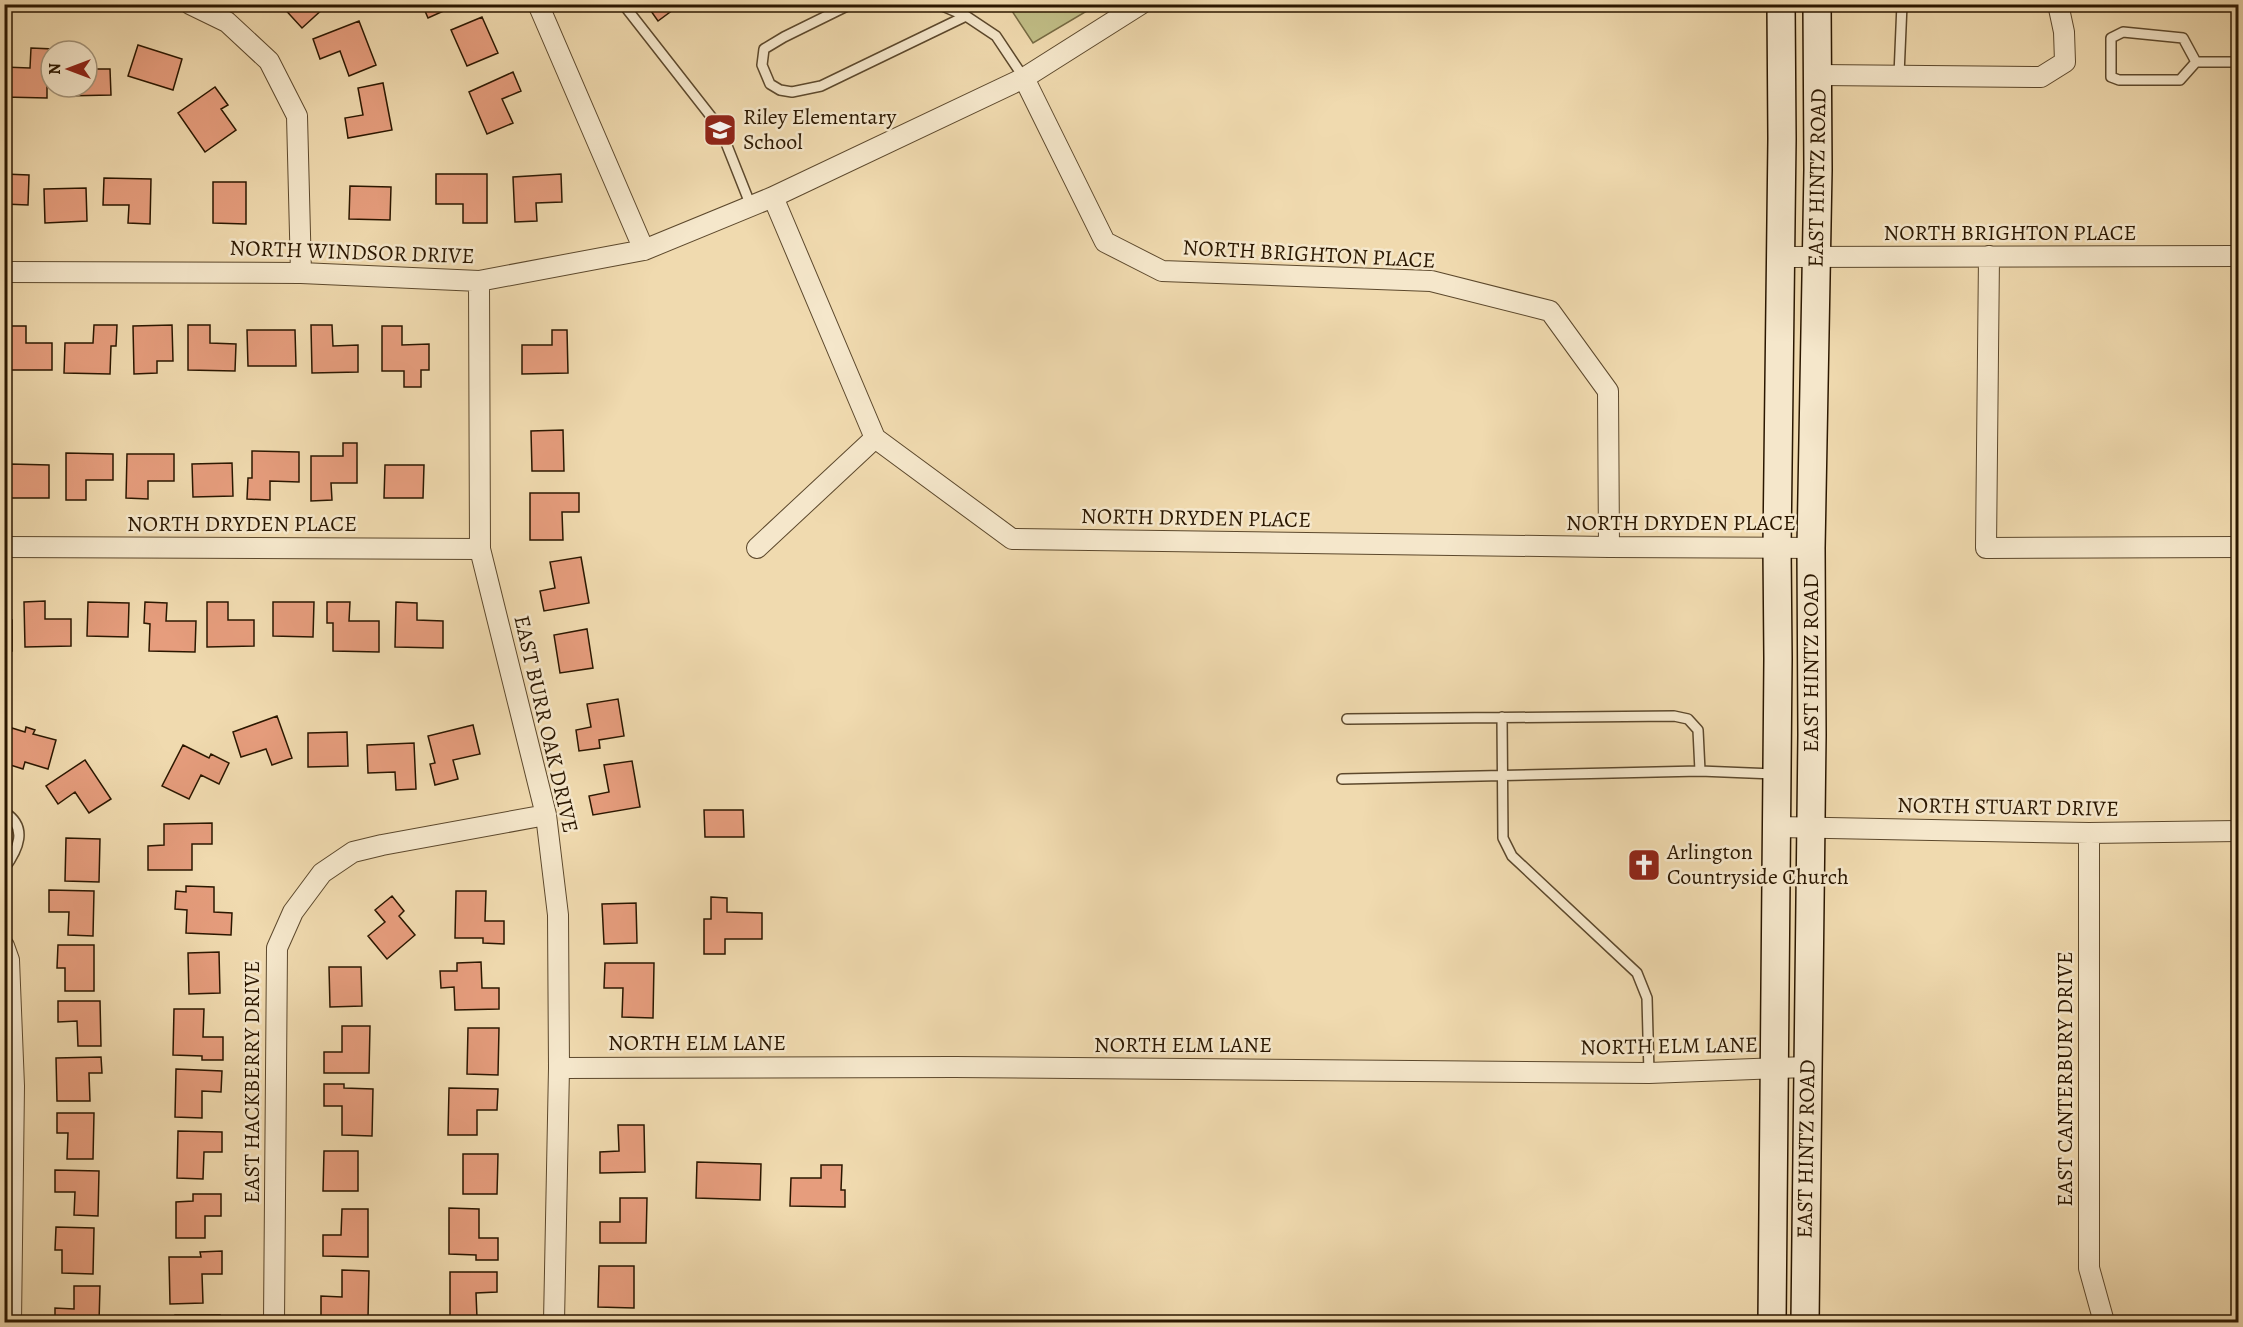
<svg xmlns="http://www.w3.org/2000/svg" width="2243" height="1327" font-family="Alegreya,serif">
<rect width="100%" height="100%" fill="#f0daaf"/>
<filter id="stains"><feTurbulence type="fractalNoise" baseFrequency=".00333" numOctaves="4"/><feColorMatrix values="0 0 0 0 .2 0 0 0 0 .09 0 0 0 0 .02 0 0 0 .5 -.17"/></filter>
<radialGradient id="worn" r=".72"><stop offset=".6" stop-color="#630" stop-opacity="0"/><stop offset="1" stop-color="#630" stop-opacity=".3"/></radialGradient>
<path fill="#c0bd86" stroke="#766a43" stroke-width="1.5" d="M 1008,5 L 1097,5 L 1033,43 Z"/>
<path fill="#e69d7d" stroke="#2b1700" stroke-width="1.5" d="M 280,4 L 322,4 L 325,7 L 302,28 Z
M 422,4 L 459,4 L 428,18 Z
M 646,4 L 681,4 L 658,21 Z
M 482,17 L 498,53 L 467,66 L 451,30 Z
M 359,21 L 376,65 L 349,76 L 340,51 L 320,59 L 313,39 Z
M 138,45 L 182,59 L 173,90 L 128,76 Z
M 31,48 L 53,49 L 51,51 L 51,69 L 47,69 L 47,98 L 4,97 L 4,67 L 30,68 Z
M 87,69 L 110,69 L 111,95 L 64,96 L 64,87 L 87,87 Z
M 513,72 L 521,91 L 502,99 L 513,123 L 487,134 L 469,92 Z
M 383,83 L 392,130 L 348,138 L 345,118 L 363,115 L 358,88 Z
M 215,87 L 228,105 L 221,109 L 236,130 L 205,152 L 178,113 Z
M 4,174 L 29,175 L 28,205 L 4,204 Z
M 436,174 L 487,174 L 487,223 L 463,223 L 463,204 L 436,204 Z
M 561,174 L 562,202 L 536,203 L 537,221 L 515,222 L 513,177 Z
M 104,178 L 151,179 L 150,224 L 128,223 L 129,205 L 103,205 Z
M 213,182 L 246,182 L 246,224 L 213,223 Z
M 350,186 L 391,187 L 390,220 L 349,219 Z
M 86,188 L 87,221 L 45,223 L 44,189 Z
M 94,325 L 117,325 L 116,346 L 111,346 L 110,374 L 64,373 L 65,343 L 93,343 Z
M 172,325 L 173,361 L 157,361 L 157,373 L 134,374 L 133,326 Z
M 188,325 L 210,325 L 210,343 L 236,344 L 235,371 L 188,370 Z
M 311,325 L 332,325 L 333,346 L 358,345 L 358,372 L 312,373 Z
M 5,326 L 26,326 L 26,343 L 52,343 L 52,370 L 4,370 Z
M 382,326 L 402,326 L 402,345 L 429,344 L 429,370 L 421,370 L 421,387 L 404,387 L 404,371 L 382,371 Z
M 247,330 L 295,330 L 296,366 L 248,366 Z
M 552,330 L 567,330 L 568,373 L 522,374 L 522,345 L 552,345 Z
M 563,430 L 564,471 L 532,471 L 531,431 Z
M 343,443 L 357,443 L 357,483 L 331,483 L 332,500 L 311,501 L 311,456 L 343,456 Z
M 252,451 L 299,452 L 299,482 L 270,481 L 270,500 L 247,499 L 248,478 L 252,478 Z
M 66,453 L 113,454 L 113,480 L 86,480 L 86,500 L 66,500 Z
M 127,454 L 174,454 L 174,481 L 148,481 L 148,499 L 126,498 Z
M 232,463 L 233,496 L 193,497 L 192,464 Z
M 10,464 L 49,465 L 49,498 L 10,498 Z
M 385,465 L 424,465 L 423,498 L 384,498 Z
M 530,493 L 579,493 L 579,512 L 562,512 L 563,540 L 530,540 Z
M 581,557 L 589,603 L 544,611 L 540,591 L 555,588 L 550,562 Z
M 45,601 L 45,619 L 71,619 L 71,646 L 25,647 L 24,602 Z
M 88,602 L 129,603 L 128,637 L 87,636 Z
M 145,602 L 167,603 L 166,621 L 196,621 L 195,652 L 149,651 L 150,624 L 144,623 Z
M 207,602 L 228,602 L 228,620 L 254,620 L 254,646 L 207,647 Z
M 273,602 L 314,602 L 313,637 L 273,636 Z
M 327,602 L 350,602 L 349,621 L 379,621 L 379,652 L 333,651 L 333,623 L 327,623 Z
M 396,602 L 417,603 L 417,620 L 443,621 L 443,648 L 395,647 Z
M 4,620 L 12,620 L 12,651 L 4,651 Z
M 587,629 L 593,668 L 560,673 L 554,635 Z
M 618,699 L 624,736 L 599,740 L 600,748 L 579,751 L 576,730 L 591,727 L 587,704 Z
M 277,716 L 292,758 L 272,765 L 266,749 L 241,757 L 233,732 Z
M 473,725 L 480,754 L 453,760 L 458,779 L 435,785 L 430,764 L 435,763 L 428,736 Z
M 26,727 L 35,730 L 33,734 L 56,740 L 48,769 L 25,762 L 23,769 L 4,763 L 4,754 L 12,728 L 25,732 Z
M 347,732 L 348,766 L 308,767 L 308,733 Z
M 414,743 L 416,789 L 396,790 L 395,772 L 368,773 L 367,745 Z
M 183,745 L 209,758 L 211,754 L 229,763 L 219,784 L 201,775 L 189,799 L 162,786 Z
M 85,760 L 111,799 L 89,813 L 75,792 L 58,804 L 46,786 Z
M 632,761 L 640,807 L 593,815 L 589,796 L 609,792 L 604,765 Z
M 704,810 L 743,810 L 744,837 L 705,837 Z
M 212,823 L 212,844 L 192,844 L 192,870 L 148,870 L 148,846 L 164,845 L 164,824 Z
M 66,838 L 100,839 L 99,882 L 65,881 Z
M 186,886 L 214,887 L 214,912 L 232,913 L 231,935 L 186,933 L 187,910 L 175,909 L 176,891 L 186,892 Z
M 49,890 L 94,891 L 93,936 L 68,935 L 69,912 L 49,912 Z
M 456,891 L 486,891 L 485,921 L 504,921 L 504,944 L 483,943 L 483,938 L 455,938 Z
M 392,896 L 404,911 L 399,916 L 415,935 L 387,959 L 368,936 L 385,922 L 375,910 Z
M 711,897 L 727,898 L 727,912 L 762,913 L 762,939 L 725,939 L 725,954 L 704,954 L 704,919 L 711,919 Z
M 636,903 L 637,943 L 604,944 L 602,904 Z
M 58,945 L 94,945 L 94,991 L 65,991 L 65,968 L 57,968 Z
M 219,952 L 220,993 L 189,994 L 188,953 Z
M 481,962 L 482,988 L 499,988 L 499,1009 L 455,1010 L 454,987 L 441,988 L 440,971 L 457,971 L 457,963 Z
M 605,963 L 654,963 L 653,1018 L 622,1017 L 623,988 L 604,988 Z
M 329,967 L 361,967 L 362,1006 L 330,1007 Z
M 58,1001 L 100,1001 L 101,1046 L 78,1046 L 77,1021 L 58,1022 Z
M 174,1009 L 204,1009 L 203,1037 L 223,1037 L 223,1060 L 202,1060 L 202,1056 L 173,1055 Z
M 342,1026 L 370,1026 L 369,1073 L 324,1073 L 324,1052 L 342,1052 Z
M 468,1028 L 499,1028 L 498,1075 L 467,1074 Z
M 101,1057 L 102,1073 L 89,1073 L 90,1101 L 57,1101 L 56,1058 Z
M 176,1069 L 222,1071 L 221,1092 L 202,1091 L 202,1118 L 175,1117 Z
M 324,1084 L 344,1084 L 344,1088 L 373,1089 L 372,1136 L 342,1135 L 342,1106 L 324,1106 Z
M 449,1088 L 498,1089 L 497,1110 L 477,1110 L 477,1135 L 448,1135 Z
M 57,1113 L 94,1113 L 93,1159 L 67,1159 L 68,1133 L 57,1133 Z
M 618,1125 L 644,1125 L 645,1172 L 600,1173 L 600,1152 L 619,1151 Z
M 178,1131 L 222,1132 L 222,1152 L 204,1152 L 203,1179 L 177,1178 Z
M 324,1151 L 358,1151 L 358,1191 L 323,1191 Z
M 463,1154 L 498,1154 L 497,1194 L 463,1194 Z
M 697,1162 L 761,1164 L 760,1200 L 696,1198 Z
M 821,1165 L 842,1165 L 841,1190 L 845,1190 L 845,1207 L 790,1206 L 791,1178 L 821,1178 Z
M 55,1170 L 99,1171 L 98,1216 L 74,1215 L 75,1192 L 55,1192 Z
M 193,1194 L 221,1194 L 221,1216 L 205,1216 L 205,1238 L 176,1238 L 176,1202 L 193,1201 Z
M 620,1198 L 647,1198 L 646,1243 L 600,1243 L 600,1222 L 620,1222 Z
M 449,1208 L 479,1209 L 479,1238 L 498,1238 L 498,1260 L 476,1260 L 476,1255 L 449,1254 Z
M 342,1209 L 368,1209 L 368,1257 L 323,1256 L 323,1235 L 341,1235 Z
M 56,1227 L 94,1228 L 93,1274 L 62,1273 L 62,1250 L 55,1250 Z
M 222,1251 L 222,1274 L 202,1274 L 203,1303 L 170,1304 L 169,1257 L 201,1257 L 200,1252 Z
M 599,1266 L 634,1266 L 634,1308 L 598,1307 Z
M 342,1270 L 369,1271 L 368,1318 L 321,1317 L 321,1296 L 342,1297 Z
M 450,1272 L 497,1272 L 497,1292 L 476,1293 L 477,1318 L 450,1319 Z
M 74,1286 L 100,1286 L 99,1322 L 55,1322 L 55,1308 L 74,1309 Z
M 175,1315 L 220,1315 L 220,1322 L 175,1322 Z"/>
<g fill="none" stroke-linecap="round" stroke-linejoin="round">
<g stroke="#5c482c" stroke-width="12">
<path id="service" d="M 623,4 L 720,128 L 751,206
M 851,4 L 784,37 L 764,49 L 762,65 L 770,84 L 780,90 L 792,92 L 821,86 L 966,16
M 938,4 L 966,16 L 996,36 L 1024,78
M 2196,62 L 2183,38 L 2123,32 L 2111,38 L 2111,77 L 2119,80 L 2180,80 L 2196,62 L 2238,62
M 1899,75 L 1902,4
M 1502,717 L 1503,838 L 1512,856 L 1637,973 L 1647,998 L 1649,1073
M 1347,719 L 1674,716 L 1688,719 L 1698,730 L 1700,771
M 1342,779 L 1700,771 L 1774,774
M 4,812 C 29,827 18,850 4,869"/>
</g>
<g stroke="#5c482c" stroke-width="22">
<path id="minor" d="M 190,4 L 227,22 L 269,61 L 297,116 L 301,273
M 538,4 L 644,250
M 1819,75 L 2041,77 L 2065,62 L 2064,32 L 2058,4
M 1024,78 L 1105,242 L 1162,271 L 1431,281 L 1550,311 L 1608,391 L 1609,547
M 773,197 L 875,438 L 1012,539 L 1609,547 L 1811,548
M 1989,256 L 1986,548 L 2238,547
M 1781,257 L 2238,256
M 4,272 L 301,273 L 479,281 L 644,250 L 773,197 L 1024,78 L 1141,4
M 479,281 L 480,549 L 546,815 L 558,915 L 559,1068 L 554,1322
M 4,547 L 480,549
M 757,548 L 875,438
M 1777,827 L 2089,833 L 2238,831
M 2089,833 L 2089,1268 L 2104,1322
M 4,946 L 9,960 L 14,1086 L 11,1322
M 559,1068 L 955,1067 L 1649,1073 L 1807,1067
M 274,1322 L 277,948 L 293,912 L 322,873 L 353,852 L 382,845 L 546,815"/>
</g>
<g stroke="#2b1700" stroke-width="30">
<path id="secondary" d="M 1772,1322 L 1778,659 L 1777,548 L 1782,139 L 1781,4
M 1805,1322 L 1812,735 L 1811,548 L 1818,170 L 1817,4"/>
</g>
<use href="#service" stroke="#f5e7cb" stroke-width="9"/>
<use href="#minor" stroke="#f5e7cb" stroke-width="20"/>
<use href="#secondary" stroke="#f5e7cb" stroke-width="27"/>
</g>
<defs>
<g id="school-square" transform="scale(1.725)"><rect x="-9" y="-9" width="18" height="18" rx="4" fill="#8f2418" stroke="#f5e7cb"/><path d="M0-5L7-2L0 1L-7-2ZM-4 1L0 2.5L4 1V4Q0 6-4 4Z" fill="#fff"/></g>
<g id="church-square" transform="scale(1.725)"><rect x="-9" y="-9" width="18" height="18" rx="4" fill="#8f2418" stroke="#f5e7cb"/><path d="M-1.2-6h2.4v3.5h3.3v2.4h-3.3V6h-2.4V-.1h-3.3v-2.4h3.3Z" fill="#fff"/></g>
</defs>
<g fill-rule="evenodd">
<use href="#school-square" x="720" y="130"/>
<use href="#church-square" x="1644" y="865"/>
</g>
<g text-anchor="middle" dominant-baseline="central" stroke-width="5" stroke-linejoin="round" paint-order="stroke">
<g font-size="22" fill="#2b1700" stroke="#f5e7cb" text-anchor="start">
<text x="743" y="117">Riley Elementary<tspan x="743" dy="25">School</tspan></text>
<text x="1667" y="852">Arlington<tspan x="1667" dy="25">Countryside Church</tspan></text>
</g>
<g font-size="22" fill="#2b1700" stroke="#f5e7cb">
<text transform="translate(1817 178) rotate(-89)">EAST HINTZ ROAD</text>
<text x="2010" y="233">NORTH BRIGHTON PLACE</text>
<text transform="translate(352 252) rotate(2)">NORTH WINDSOR DRIVE</text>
<text transform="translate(1309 254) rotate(3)">NORTH BRIGHTON PLACE</text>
<text transform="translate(1196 518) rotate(1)">NORTH DRYDEN PLACE</text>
<text x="1681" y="523">NORTH DRYDEN PLACE</text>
<text x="242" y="524">NORTH DRYDEN PLACE</text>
<text transform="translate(1811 663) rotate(-90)">EAST HINTZ ROAD</text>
<text transform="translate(546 724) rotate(77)">EAST BURR OAK DRIVE</text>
<text transform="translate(2008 807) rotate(1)">NORTH STUART DRIVE</text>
<text x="697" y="1043">NORTH ELM LANE</text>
<text x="1183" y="1045">NORTH ELM LANE</text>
<text transform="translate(1669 1046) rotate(-1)">NORTH ELM LANE</text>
<text transform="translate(2065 1079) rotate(-90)">EAST CANTERBURY DRIVE</text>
<text transform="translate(252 1082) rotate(-90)">EAST HACKBERRY DRIVE</text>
<text transform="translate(1806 1149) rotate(-89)">EAST HINTZ ROAD</text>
</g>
</g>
<rect width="2243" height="1327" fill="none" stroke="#f0daaf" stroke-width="24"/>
<rect x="6" y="6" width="2231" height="1315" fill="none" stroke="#2b1700" stroke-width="3"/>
<rect x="12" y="12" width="2219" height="1303" fill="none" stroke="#2b1700" stroke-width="1.5"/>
<g transform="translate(69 69) rotate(270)"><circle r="28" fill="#f5e7cb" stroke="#a4947a" stroke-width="1.5"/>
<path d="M0-4.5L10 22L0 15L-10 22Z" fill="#8f2418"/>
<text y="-9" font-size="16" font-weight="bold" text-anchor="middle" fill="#2b1700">N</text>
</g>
<rect width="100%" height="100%" filter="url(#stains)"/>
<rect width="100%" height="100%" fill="url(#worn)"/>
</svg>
